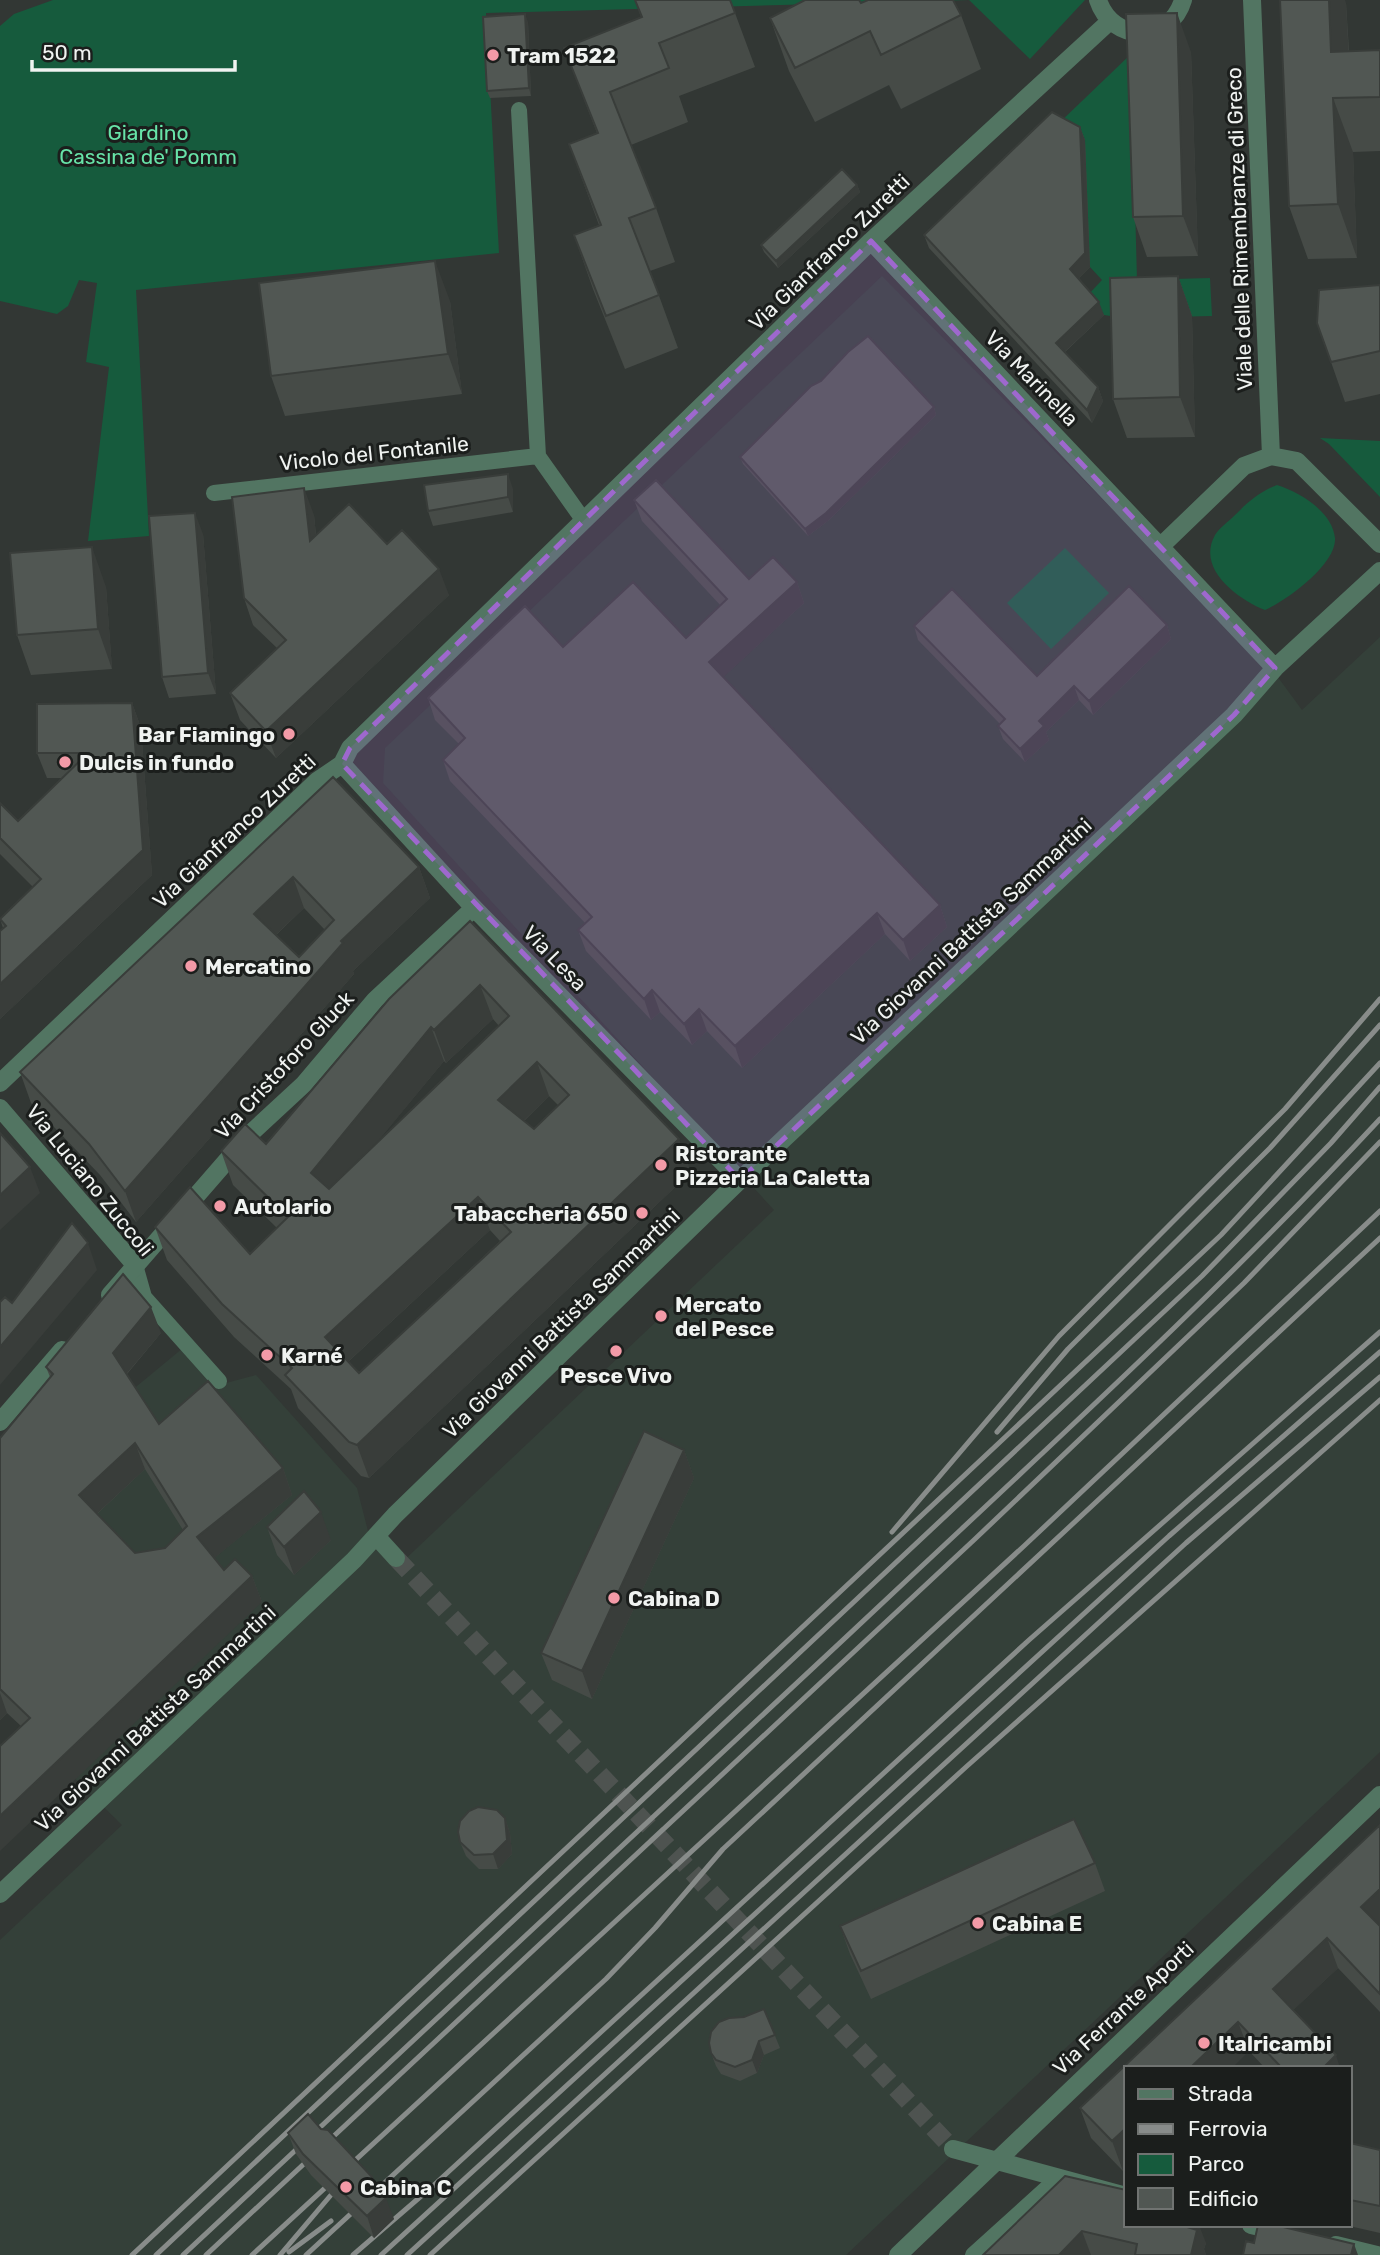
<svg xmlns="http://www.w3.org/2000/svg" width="1380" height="2255" font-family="Rubik,sans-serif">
<rect width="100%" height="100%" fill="#323734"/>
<path fill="#344039" d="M 882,276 L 1277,676 L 1302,710 L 1380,637 L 1380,1752 L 846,2255 L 0,2255 L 0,1940 L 122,1825 L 40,1744 L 0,1469 L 131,1391 L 183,1348 L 215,1386 L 256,1375 L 357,1488 L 369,1535 L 397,1567 L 774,1210 L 383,783 L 385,748 Z"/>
<path fill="#165b3d" d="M 53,0 L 1085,0 L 1030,59 L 969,0 L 486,13 L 499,253 L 136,290 L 149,536 L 88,541 L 109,367 L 86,362 L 97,283 L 79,280 L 68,306 L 57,314 L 0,301 L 0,26 L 14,14 Z
M 1131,54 L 1137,280 L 1210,278 L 1212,316 L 1124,318 L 1104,315 L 1087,296 L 1102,280 L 1090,267 L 1057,125 Z
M 1320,438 L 1380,441 L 1380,497 L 1329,444 Z
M 1277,485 C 1299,492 1332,511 1335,538 C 1337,564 1286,601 1265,610 C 1238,599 1196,569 1215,535 C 1219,528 1228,522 1234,516 C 1248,502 1259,492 1277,485 Z
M 1065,548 L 1109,593 L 1051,649 L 1007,603 Z"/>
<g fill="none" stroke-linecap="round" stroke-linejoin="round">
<path stroke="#4e5350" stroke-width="18" stroke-dasharray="18 9" stroke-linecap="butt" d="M 396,1558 L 953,2149"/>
<path stroke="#527562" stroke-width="16" d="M 519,110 L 538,456 L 584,521
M 214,493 L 538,456
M 135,1265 L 144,1297 L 219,1381
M 973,2255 L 1057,2179"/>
<path stroke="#527562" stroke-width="18" d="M 1098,0 C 1112,43 1170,44 1183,0
M 1252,0 L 1271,456
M 871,241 L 1275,668
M 1161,546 L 1244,466 L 1271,456 L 1297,461 L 1380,544
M 342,764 L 474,908 L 740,1180
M 0,1083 L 317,781 L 342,764 L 350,748 L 871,241 L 1110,21
M 0,1108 L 135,1265
M 110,1295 L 250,1134 L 304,1084 L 375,1000 L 474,908
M 0,1422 L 62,1350
M 376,1536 L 396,1558
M 0,1894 L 354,1560 L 395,1515 L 740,1180 L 1234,715 L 1275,668 L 1380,571
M 953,2149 L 1126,2196
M 1251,2225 L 1281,2232
M 1336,2245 L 1377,2255
M 898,2255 L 1380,1795"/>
<path stroke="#888c8a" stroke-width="5" d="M 997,1432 L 1068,1349 L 1270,1148 L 1380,1025
M 892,1532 L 1059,1336 L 1285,1109 L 1380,999
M 289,2252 L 331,2221
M 132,2255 L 1221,1235 L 1380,1063
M 156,2255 L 1202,1276 L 1331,1143 L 1380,1087
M 183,2255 C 429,2025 677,1796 923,1565 C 1079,1419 1235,1275 1380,1119
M 206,2255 L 975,1539 L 1244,1283 L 1380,1142
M 252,2255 L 1024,1546 L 1380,1211
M 280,2255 L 342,2182
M 306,2255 L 606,1979 L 655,1928 L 723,1849 L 1380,1238
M 353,2255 L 434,2185 L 1029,1640 L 1380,1332
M 381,2255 L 1169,1536 L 1380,1352
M 407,2255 L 1186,1543 L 1380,1377
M 430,2255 L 966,1767 L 1380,1400"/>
</g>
<path fill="#464b47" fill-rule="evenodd" d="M 635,0 L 735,13 L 755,67 L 679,96 L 688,122 L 631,145 L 656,208 L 675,262 L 650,271 L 678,348 L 625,369 L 593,289 L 574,235 L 599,225 L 569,144 L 597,133 L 564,48 L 641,17 Z
M 861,3 L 961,15 L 981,69 L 901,109 L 889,85 L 815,122 L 789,71 L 770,18 Z
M 1346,3 L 1349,51 L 1380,50 L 1380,151 L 1353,152 L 1357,258 L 1308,259 L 1289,206 Z
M 528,22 L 531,96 L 490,98 L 487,91 Z
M 1191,52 L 1198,256 L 1147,257 L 1133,217 Z
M 1080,127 L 1085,140 L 1090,267 L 1079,278 L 1104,315 L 1065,352 L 1098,387 L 1103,401 L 1092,423 L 929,248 L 924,235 Z
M 857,185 L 860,192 L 778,268 L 764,252 L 761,245 Z
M 1178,276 L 1192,316 L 1195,437 L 1127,438 L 1113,399 Z
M 1380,285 L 1380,394 L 1345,402 L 1331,362 Z
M 450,301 L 462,394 L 285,416 L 271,376 Z
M 934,407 L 936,415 L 829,520 L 808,536 L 743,464 L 740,457 Z
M 513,489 L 513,512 L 433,526 L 428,511 Z
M 634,500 L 749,579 L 797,582 L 804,603 L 723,677 L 940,905 L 947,927 L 910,961 L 885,934 L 742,1068 L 707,1031 L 692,1045 L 660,1012 L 651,1020 L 586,951 L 578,930 L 585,923 L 450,781 L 443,760 L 459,744 L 435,720 L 428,698 L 686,638 L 721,606 L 642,521 Z
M 314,515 L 316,535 L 387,544 L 449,595 L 276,758 L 240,720 L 230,693 L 277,648 L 253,625 L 244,598 Z
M 203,534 L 216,694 L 169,698 L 162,677 Z
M 106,587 L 112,669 L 31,675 L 17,635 Z
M 1167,625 L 1171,639 L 1093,715 L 1079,700 L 1046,732 L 1049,740 L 1025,762 L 1003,739 L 998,726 L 1000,724 L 918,640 L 914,626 L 1037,676 Z
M 132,703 L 141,728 L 152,875 L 0,1019 L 0,931 L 3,928 L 0,919 L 33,887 L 0,854 L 0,803 L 18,821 L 62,778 L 47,778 L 37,753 Z
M 333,777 L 419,867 L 430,898 L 353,971 L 354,974 L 136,1222 L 100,1175 L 31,1103 L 20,1072 ZM 304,908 L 325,930 L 299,957 L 276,935 Z
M 470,921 L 691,1172 L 369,1478 L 361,1476 L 298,1408 L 291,1389 L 234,1337 L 167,1260 L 155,1227 L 250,1254 L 277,1228 L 233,1185 L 221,1151 L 266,1144 ZM 493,1019 L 499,1026 L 371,1149 L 444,1061 L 446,1063 ZM 549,1096 L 558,1105 L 534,1129 L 524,1121 ZM 490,1230 L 500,1241 L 359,1373 L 348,1362 Z
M 161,1333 L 127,1374 L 159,1424 L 283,1468 L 292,1495 L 214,1558 L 224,1570 L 252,1576 L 262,1602 L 21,1726 L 7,1713 L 0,1720 L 0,1438 L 50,1377 L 46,1367 ZM 145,1469 L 183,1530 L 165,1548 L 135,1553 L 97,1514 Z
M 684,1450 L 694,1478 L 592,1699 L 552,1680 L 541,1653 Z
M 267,1527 L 331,1540 L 294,1575 L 277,1555 Z
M 505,1818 L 510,1833 L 512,1854 L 498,1869 L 479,1869 L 466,1856 L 460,1842 Z
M 1380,1825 L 1380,2012 L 1338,1968 L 1293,2010 L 1340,2068 L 1265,2068 L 1249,2051 L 1126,2068 L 1123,2171 L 1091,2138 L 1080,2108 Z
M 1095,1863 L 1105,1891 L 871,1999 L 850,1954 L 840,1926 Z
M 764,2009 L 780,2048 L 764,2055 L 757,2073 L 740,2081 L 721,2074 L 716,2066 L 711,2053 L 744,2017 Z
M 321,2129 L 372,2177 L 376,2187 L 394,2219 L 374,2238 L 311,2175 L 296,2154 L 288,2133 Z
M 1350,2143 L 1380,2150 L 1380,2233 L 1345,2225 L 1350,2225 Z
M 1065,2176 L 1206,2243 L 1204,2249 L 1206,2255 L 983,2255 Z"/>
<path fill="#393d3a" d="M 1329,0 L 1345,0 L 1346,3 L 1351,98 L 1331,52 Z
M 1177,13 L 1191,52 L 1198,256 L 1183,216 Z
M 525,14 L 528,22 L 531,96 L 529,88 Z
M 1333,98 L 1353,152 L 1357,258 L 1338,204 Z
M 1080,127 L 1085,140 L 1090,267 L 1075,282 L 1070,269 Z
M 857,185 L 860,192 L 778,268 L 776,261 Z
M 435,261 L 450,301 L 462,394 L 448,354 Z
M 1178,276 L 1192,316 L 1195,437 L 1180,397 Z
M 1099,302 L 1104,315 L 1060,356 L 1056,343 Z
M 1098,387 L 1103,401 L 1092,423 L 1087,410 Z
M 934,407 L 936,415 L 829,520 L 808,536 L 805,529 Z
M 508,474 L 513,489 L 513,512 L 508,497 Z
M 304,488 L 314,515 L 319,568 L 310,541 Z
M 195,513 L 203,534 L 216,694 L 208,673 Z
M 92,547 L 106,587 L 112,669 L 98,629 Z
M 439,569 L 449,595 L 276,758 L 266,731 Z
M 797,582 L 804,603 L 717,683 L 709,662 Z
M 1167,625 L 1171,639 L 1093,715 L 1089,701 Z
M 1074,686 L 1079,700 L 1046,732 L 1049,740 L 1025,762 L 1020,749 L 1039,721 Z
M 132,703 L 141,728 L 152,875 L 0,1019 L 0,984 Z
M 419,867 L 430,898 L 353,971 L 354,974 L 136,1222 L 125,1191 L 341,941 Z
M 293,877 L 304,908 L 265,945 L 254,914 Z
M 940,905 L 947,927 L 910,961 L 903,940 Z
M 877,913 L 885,934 L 742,1068 L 735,1046 Z
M 480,985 L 493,1019 L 446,1063 L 434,1030 Z
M 652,990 L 660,1012 L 651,1020 L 644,999 Z
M 699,1009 L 707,1031 L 692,1045 L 684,1024 Z
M 431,1027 L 444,1061 L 324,1207 L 311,1173 Z
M 537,1062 L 549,1096 L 511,1133 L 498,1100 Z
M 679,1139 L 691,1172 L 369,1478 L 357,1445 Z
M 30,1167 L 40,1193 L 0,1230 L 0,1195 Z
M 478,1197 L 490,1230 L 338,1371 L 325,1337 Z
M 88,1243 L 97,1270 L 0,1385 L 0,1347 Z
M 151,1307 L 161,1333 L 122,1379 L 113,1353 Z
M 135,1443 L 145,1469 L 89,1521 L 79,1495 Z
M 684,1450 L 694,1478 L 592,1699 L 582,1671 Z
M 283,1468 L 292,1495 L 207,1564 L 197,1537 Z
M 321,1512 L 331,1540 L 294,1575 L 284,1547 Z
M 252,1576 L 262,1602 L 0,1851 L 0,1816 Z
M 0,1693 L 7,1713 L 0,1720 Z
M 505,1818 L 510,1833 L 512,1854 L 498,1869 L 493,1854 Z
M 1380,1889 L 1380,1928 L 1361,1907 Z
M 1327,1938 L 1338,1968 L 1284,2019 L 1273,1989 Z
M 1238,2022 L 1249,2051 L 1232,2068 L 1190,2068 Z
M 759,2041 L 764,2055 L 757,2073 L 752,2060 Z
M 1336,2055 L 1340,2068 L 1323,2068 Z
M 1126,2128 L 1126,2167 L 1123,2171 L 1112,2141 Z
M 372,2177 L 380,2198 L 386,2198 L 394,2219 L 374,2238 L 367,2216 L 373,2184 Z
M 1187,2225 L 1199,2225 L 1206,2243 L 1204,2249 L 1206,2255 L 1191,2255 Z
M 1082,2231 L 1091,2255 L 1059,2255 Z
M 1354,2244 L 1358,2255 L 1351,2255 Z"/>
<path fill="#515753" stroke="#393d3a" stroke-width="2" fill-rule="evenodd" d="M 635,0 L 730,0 L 735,13 L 659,43 L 669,68 L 610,92 L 656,208 L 629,218 L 659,295 L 606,316 L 574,235 L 601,225 L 569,144 L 598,133 L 564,48 L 642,17 Z
M 805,0 L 859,0 L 861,3 L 868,0 L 953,0 L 961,15 L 881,55 L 870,31 L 795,68 L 770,18 Z
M 1280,0 L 1329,0 L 1331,52 L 1380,50 L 1380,97 L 1333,98 L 1338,204 L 1289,206 Z
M 1177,13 L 1183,216 L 1133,217 L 1126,14 Z
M 525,14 L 529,88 L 487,91 L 483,17 Z
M 1052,112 L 1080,127 L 1085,253 L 1070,269 L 1099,302 L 1056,343 L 1098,387 L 1087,410 L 924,235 Z
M 842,169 L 857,185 L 776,261 L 761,245 Z
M 435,261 L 448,354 L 271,376 L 259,283 Z
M 1178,276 L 1180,397 L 1113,399 L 1110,278 Z
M 1380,285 L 1380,351 L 1331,362 L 1317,323 L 1319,290 Z
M 868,336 L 934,407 L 826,513 L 805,529 L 740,457 L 811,386 L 821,381 L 848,352 Z
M 508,474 L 508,497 L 428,511 L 424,485 Z
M 656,480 L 749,579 L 773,557 L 797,582 L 709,662 L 940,905 L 903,940 L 877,913 L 735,1046 L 699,1009 L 684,1024 L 652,990 L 644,999 L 578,930 L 592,917 L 443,760 L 465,738 L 428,698 L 525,606 L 563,647 L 633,582 L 686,638 L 727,599 L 634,500 Z
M 304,488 L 310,541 L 349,504 L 387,544 L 402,530 L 439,569 L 266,731 L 230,693 L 286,640 L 244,598 L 232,497 Z
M 195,513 L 208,673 L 162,677 L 149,516 Z
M 92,547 L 98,629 L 17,635 L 10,553 Z
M 1129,586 L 1167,625 L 1089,701 L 1074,686 L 1039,721 L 1044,726 L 1020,749 L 998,726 L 1005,719 L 914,626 L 952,589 L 1037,676 Z
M 132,703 L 143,850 L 0,984 L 0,931 L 6,926 L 0,919 L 41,879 L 0,838 L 0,803 L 18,821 L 88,753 L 37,753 L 37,704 Z
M 333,777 L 419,867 L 341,941 L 343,943 L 125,1191 L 89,1144 L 20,1072 ZM 293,877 L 334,920 L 299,957 L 254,914 Z
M 470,921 L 679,1139 L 357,1445 L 349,1442 L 285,1375 L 292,1368 L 222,1304 L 155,1227 L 190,1187 L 250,1254 L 288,1217 L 221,1151 L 245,1124 L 266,1144 L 389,999 ZM 480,985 L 509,1016 L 329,1189 L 311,1173 L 431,1027 L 434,1030 ZM 537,1062 L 569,1095 L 534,1129 L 498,1100 ZM 478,1197 L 511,1232 L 359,1373 L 325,1337 Z
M 0,1133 L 30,1167 L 0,1195 Z
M 72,1223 L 88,1243 L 0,1347 L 0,1302 L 5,1297 L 12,1303 Z
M 123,1274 L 151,1307 L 113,1353 L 159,1424 L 208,1381 L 283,1468 L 197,1537 L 224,1570 L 235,1559 L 252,1576 L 0,1816 L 0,1746 L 30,1718 L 0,1689 L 0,1438 L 53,1374 L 46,1367 ZM 135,1443 L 187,1526 L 165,1548 L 135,1553 L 79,1495 Z
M 644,1431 L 684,1450 L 582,1671 L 541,1653 Z
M 304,1491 L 321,1512 L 284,1547 L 267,1527 Z
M 478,1807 L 497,1810 L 505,1818 L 507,1840 L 493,1854 L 474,1855 L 460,1842 L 458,1832 L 460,1821 L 469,1811 Z
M 1074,1819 L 1095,1863 L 861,1971 L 840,1926 Z
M 1380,1825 L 1380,1889 L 1361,1907 L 1380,1926 L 1380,1994 L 1327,1938 L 1273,1989 L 1336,2055 L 1323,2068 L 1282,2068 L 1238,2022 L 1190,2068 L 1126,2068 L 1126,2128 L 1112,2141 L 1080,2108 Z
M 764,2009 L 775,2035 L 759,2041 L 752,2060 L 735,2067 L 716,2060 L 711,2053 L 709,2043 L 711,2032 L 719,2022 L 729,2018 L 744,2017 Z
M 308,2114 L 321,2129 L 328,2130 L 372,2177 L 373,2184 L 386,2198 L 367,2216 L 303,2154 L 288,2133 Z
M 1350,2143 L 1380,2150 L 1380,2206 L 1350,2200 Z
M 1065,2176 L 1126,2190 L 1126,2225 L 1187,2225 L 1187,2227 L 1197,2230 L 1191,2255 L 1135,2255 L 1137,2244 L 1082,2231 L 1059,2255 L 983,2255 Z
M 1258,2225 L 1275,2225 L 1354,2244 L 1351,2255 L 1243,2255 L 1246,2241 L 1254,2243 Z"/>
<path fill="#9e68ce" fill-opacity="0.2" stroke="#9e68ce" stroke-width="5" stroke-dasharray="14 9" stroke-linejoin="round" d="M 871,241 L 1275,668 L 1234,715 L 740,1180 L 342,764 L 350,748 Z"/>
<g fill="#f39aa7" stroke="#1b1e1c" stroke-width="2.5">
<circle cx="493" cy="55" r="7"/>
<circle cx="289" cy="734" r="7"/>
<circle cx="65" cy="762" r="7"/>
<circle cx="191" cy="966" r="7"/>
<circle cx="661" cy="1165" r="7"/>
<circle cx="220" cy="1206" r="7"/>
<circle cx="642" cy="1213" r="7"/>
<circle cx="661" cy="1316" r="7"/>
<circle cx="616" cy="1351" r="7"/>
<circle cx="267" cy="1355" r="7"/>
<circle cx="614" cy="1598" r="7"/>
<circle cx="978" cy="1923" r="7"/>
<circle cx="1204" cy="2043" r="7"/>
<circle cx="346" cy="2187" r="7"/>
</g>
<g text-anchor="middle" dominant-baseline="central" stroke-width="6" stroke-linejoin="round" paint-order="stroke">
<g font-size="21" font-weight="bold" fill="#f0f3f1" stroke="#1b1e1c" text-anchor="start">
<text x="507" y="55">Tram 1522</text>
<text x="275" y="734" text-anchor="end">Bar Fiamingo</text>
<text x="79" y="762">Dulcis in fundo</text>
<text x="205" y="966">Mercatino</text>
<text x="675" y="1153">Ristorante<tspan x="675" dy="24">Pizzeria La Caletta</tspan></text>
<text x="234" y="1206">Autolario</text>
<text x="628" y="1213" text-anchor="end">Tabaccheria 650</text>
<text x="675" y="1304">Mercato<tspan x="675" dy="24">del Pesce</tspan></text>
<text x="281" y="1355">Karné</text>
<text x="616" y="1375" text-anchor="middle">Pesce Vivo</text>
<text x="628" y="1598">Cabina D</text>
<text x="992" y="1923">Cabina E</text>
<text x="1218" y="2043">Italricambi</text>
<text x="360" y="2187">Cabina C</text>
</g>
<g font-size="21" fill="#67e3a8" stroke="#1b1e1c">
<text x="148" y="132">Giardino<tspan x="148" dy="24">Cassina de' Pomm</tspan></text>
</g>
<g font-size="21" fill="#f0f3f1" stroke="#1b1e1c">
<text transform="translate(1239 229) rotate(-92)">Viale delle Rimembranze di Greco</text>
<text transform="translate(829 252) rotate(-44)">Via Gianfranco Zuretti</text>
<text transform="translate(1032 378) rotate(46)">Via Marinella</text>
<text transform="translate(374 453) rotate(-6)">Vicolo del Fontanile</text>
<text transform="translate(234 831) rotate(-43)">Via Gianfranco Zuretti</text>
<text transform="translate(971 931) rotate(-43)">Via Giovanni Battista Sammartini</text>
<text transform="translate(555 958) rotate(46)">Via Lesa</text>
<text transform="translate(284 1065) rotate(-47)">Via Cristoforo Gluck</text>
<text transform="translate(90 1180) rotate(51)">Via Luciano Zuccoli</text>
<text transform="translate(561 1323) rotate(-44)">Via Giovanni Battista Sammartini</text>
<text transform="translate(155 1718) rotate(-43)">Via Giovanni Battista Sammartini</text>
<text transform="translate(1123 2008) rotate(-43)">Via Ferrante Aporti</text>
</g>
</g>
<rect x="1124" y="2066" width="228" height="161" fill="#1b1e1c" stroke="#707371" stroke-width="2"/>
<rect x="1138" y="2089" width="35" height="10" fill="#527562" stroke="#707371" stroke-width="2"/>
<text x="1188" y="2101" font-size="21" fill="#f0f3f1">Strada</text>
<rect x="1138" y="2124" width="35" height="10" fill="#888c8a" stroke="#707371" stroke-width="2"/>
<text x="1188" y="2136" font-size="21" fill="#f0f3f1">Ferrovia</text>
<rect x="1138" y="2154" width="35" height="21" fill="#165b3d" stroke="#707371" stroke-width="2"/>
<text x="1188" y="2171" font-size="21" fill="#f0f3f1">Parco</text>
<rect x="1138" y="2188" width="35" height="21" fill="#515753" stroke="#707371" stroke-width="2"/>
<text x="1188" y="2206" font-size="21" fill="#f0f3f1">Edificio</text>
<path d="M32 60v10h203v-10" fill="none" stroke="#f0f3f1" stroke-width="3.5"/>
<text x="42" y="60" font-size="21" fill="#f0f3f1" stroke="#1b1e1c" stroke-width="5" paint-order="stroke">50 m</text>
</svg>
